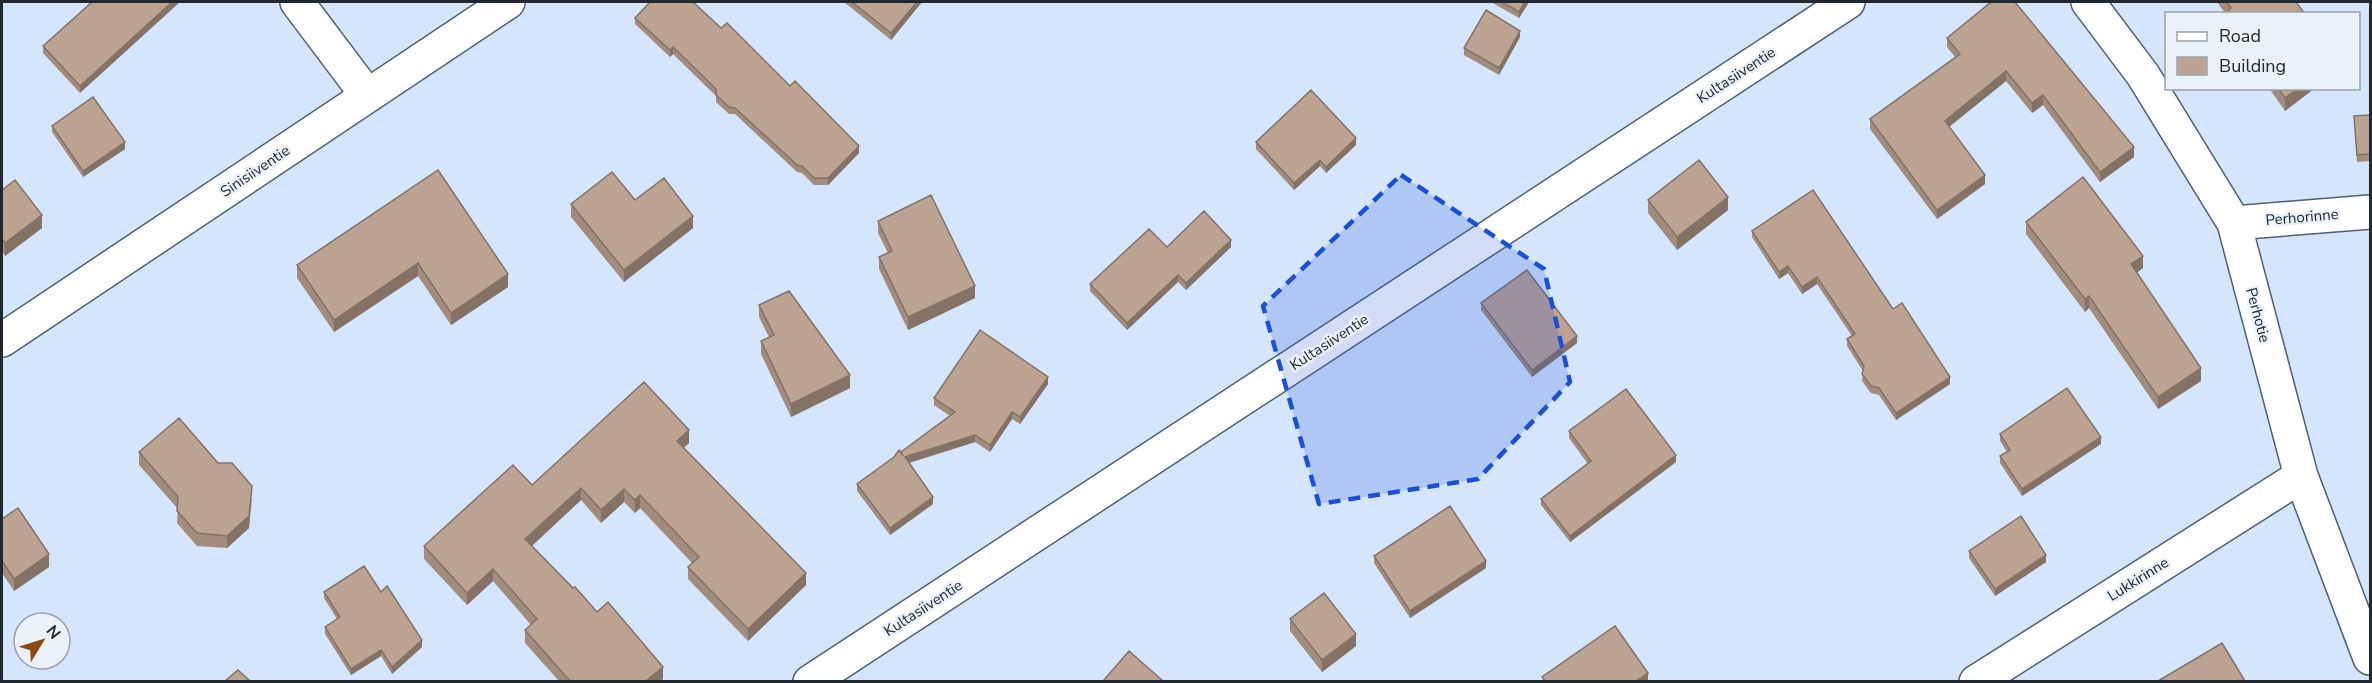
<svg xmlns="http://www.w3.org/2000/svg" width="2372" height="683" font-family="'Nunito Sans',sans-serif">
<rect width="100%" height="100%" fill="#d4e5fd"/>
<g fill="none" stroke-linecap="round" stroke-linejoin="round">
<g stroke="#505f73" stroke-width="36">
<path id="minor" d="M 297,2 L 367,95
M 2088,2 L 2143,75 L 2234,223 L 2301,476 L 2370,658
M 2234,223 L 2370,212
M 2,340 L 508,2
M 810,682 L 1848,2
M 1976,682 L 2301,476"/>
</g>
<use href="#minor" stroke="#fff" stroke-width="33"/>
</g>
<path fill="#a28c7e" d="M 92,2 L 80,93 L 43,53 L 43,46 Z
M 844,2 L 922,2 L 891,40 Z
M 1491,2 L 1529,2 L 1519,18 Z
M 1991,2 L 2134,157 L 2100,182 L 2043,105 L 2032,113 L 2006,81 L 1949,127 L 1985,184 L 1937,219 L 1870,129 L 1870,119 L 1955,57 L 1947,47 L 1947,38 Z
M 2217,2 L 2296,2 L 2225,13 Z
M 635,18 L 721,28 L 790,86 L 859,153 L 828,185 L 814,185 L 802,173 L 797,172 L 735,114 L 729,114 L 716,102 L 716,96 L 673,54 L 670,57 L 635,24 Z
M 1520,37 L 1499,75 L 1464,55 L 1464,48 Z
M 2269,88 L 2315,88 L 2285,111 Z
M 2370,115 L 2370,161 L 2357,162 L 2354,116 Z
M 52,126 L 125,149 L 83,177 L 52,132 Z
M 1256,142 L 1356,145 L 1326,173 L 1320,166 L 1294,190 L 1256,149 Z
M 438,170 L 508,287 L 451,325 L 418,276 L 334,332 L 297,278 L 297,265 Z
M 2,190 L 42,228 L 5,256 L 2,251 Z
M 1648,200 L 1728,210 L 1677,250 L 1648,213 Z
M 571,204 L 693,228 L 624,282 L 571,217 Z
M 878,221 L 975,298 L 908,330 L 879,269 L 879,257 L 888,253 L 878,233 Z
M 2026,222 L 2143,268 L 2137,272 L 2201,381 L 2158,409 L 2089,308 L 2085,312 L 2026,234 Z
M 1752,231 L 1893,309 L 1950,384 L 1896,420 L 1879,395 L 1871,393 L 1862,381 L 1863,371 L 1847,346 L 1847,339 L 1852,336 L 1817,284 L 1802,294 L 1788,273 L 1779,279 L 1752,237 Z
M 1167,247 L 1231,247 L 1186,290 L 1178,282 L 1127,330 L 1090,291 L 1090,284 Z
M 1481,303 L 1577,343 L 1532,377 L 1481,310 Z
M 759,305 L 850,388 L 791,417 L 761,354 L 761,341 L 769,337 L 759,317 Z
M 1048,384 L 1020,424 L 1012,419 L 990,452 L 975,442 L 909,463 L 933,504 L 890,535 L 857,491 L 857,484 L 901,453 L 950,416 L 934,405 L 934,398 Z
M 1569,431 L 1676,462 L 1570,542 L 1541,505 L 1541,499 L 1588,464 L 1569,438 Z
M 2000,434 L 2101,444 L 2022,496 L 2000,463 L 2000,456 L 2007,452 L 2000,441 Z
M 689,443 L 684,448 L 806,585 L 748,641 L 688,579 L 688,567 L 692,563 L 640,508 L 635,513 L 624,502 L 601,523 L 581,500 L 532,546 L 663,679 L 660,681 L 559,681 L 525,643 L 525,630 L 531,625 L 493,581 L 467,605 L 424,559 L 424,546 L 532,485 Z
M 139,452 L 218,463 L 252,499 L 249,528 L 227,548 L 197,546 L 177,523 L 178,509 L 139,465 Z
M 2,519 L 49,567 L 14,591 L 2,573 Z
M 1969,551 L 2046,562 L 1995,596 L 1969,558 Z
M 1374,556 L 1486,568 L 1410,618 L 1374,563 Z
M 324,592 L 381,592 L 422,647 L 392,674 L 381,656 L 351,675 L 325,634 L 325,627 L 337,619 L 324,598 Z
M 1290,619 L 1356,646 L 1322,672 L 1290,631 Z"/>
<path fill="#847266" d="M 172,2 L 180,2 L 80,93 L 80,86 Z
M 917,2 L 922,2 L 891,40 L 891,33 Z
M 1525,2 L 1529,2 L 1519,18 L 1519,12 Z
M 1520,31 L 1520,37 L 1499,75 L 1499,68 Z
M 673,47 L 673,54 L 670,57 L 670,50 Z
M 2006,71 L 2006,81 L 1945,130 L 1945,121 Z
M 2298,88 L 2315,88 L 2285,111 L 2285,98 Z
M 2043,95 L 2043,105 L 2032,113 L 2032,103 Z
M 1356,138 L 1356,145 L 1326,173 L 1326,167 Z
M 125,142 L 125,149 L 83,177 L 83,171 Z
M 859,146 L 859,153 L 828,185 L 828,178 Z
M 2134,147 L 2134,157 L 2100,182 L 2100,172 Z
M 1320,160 L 1320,166 L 1294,190 L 1294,183 Z
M 1985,175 L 1985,184 L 1937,219 L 1937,210 Z
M 1728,197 L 1728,210 L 1677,250 L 1677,237 Z
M 42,215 L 42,228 L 5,256 L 5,243 Z
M 693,216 L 693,228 L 624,282 L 624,270 Z
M 1231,240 L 1231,247 L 1186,290 L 1186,283 Z
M 2143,256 L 2143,268 L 2131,277 L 2131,264 Z
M 418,263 L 418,276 L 334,332 L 334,320 Z
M 1788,266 L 1788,273 L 1779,279 L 1779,272 Z
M 508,274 L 508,287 L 451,325 L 451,313 Z
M 1178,275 L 1178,282 L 1127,330 L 1127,323 Z
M 1817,277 L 1817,284 L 1802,294 L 1802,287 Z
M 975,286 L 975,298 L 908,330 L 908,317 Z
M 2089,296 L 2089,308 L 2085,312 L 2085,299 Z
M 1577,336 L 1577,343 L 1532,377 L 1532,370 Z
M 2201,368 L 2201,381 L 2158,409 L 2158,397 Z
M 850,375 L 850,388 L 791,417 L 791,404 Z
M 1048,377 L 1048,384 L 1020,424 L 1020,417 Z
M 1950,377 L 1950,384 L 1896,420 L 1896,413 Z
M 1012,412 L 1012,419 L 990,452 L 990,445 Z
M 689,430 L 689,443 L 677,453 L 677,441 Z
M 975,435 L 975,442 L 905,464 L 905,457 Z
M 2101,437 L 2101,444 L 2022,496 L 2022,489 Z
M 1676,455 L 1676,462 L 1570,542 L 1570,536 Z
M 252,486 L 249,528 L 227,548 L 227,536 Z
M 581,488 L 581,500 L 525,552 L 525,539 Z
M 624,489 L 624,502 L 601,523 L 601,510 Z
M 640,495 L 640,508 L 635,513 L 635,500 Z
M 933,497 L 933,504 L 890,535 L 890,528 Z
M 49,554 L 49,567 L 14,591 L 14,579 Z
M 2046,555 L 2046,562 L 1995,596 L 1995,589 Z
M 1486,561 L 1486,568 L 1410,618 L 1410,611 Z
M 493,569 L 493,581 L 467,605 L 467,593 Z
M 806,573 L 806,585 L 748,641 L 748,629 Z
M 1356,634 L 1356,646 L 1322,672 L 1322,660 Z
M 422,640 L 422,647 L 392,674 L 392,667 Z
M 381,650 L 381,656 L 351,675 L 351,669 Z
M 663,667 L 663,679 L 660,681 L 646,681 Z
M 1648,673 L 1648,680 L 1646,681 L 1636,681 Z"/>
<path fill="#bca392" stroke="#847266" stroke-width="1.5" d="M 92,2 L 172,2 L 80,86 L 43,46 Z
M 650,2 L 693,2 L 721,28 L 727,23 L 790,86 L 795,81 L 859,146 L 828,178 L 814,178 L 802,166 L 797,165 L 735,108 L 729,107 L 716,95 L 716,89 L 673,47 L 670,50 L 635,18 Z
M 852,2 L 917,2 L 891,33 Z
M 1502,2 L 1525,2 L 1519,12 Z
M 1991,2 L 2015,2 L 2134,147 L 2100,172 L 2043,95 L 2032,103 L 2006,71 L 1945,121 L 1985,175 L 1937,210 L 1870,119 L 1960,54 L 1947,38 Z
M 2226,2 L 2296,2 L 2305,14 L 2224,14 L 2231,8 Z
M 1486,10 L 1520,31 L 1499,68 L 1464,48 Z
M 2278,88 L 2298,88 L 2285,98 Z
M 1311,90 L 1356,138 L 1326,167 L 1320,160 L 1294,183 L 1256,142 Z
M 93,97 L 125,142 L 83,171 L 52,126 Z
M 2370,115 L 2370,154 L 2357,155 L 2354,116 Z
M 1699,160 L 1728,197 L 1677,237 L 1648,200 Z
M 438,170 L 508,274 L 451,313 L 418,263 L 334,320 L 297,265 Z
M 612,172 L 635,200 L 664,178 L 693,216 L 624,270 L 571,204 Z
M 2083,177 L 2143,256 L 2131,264 L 2201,368 L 2158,397 L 2089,296 L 2085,299 L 2026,222 Z
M 15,180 L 42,215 L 5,243 L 2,239 L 2,190 Z
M 1813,190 L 1893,309 L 1902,303 L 1950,377 L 1896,413 L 1879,388 L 1871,386 L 1862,374 L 1864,366 L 1847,339 L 1855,334 L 1817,277 L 1802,287 L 1788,266 L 1779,272 L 1752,231 Z
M 931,195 L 975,286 L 908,317 L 879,257 L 892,251 L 878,221 Z
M 1204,211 L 1231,240 L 1186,283 L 1178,275 L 1127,323 L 1090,284 L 1149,229 L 1167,247 Z
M 1527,270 L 1577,336 L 1532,370 L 1481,303 Z
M 789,291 L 850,375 L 791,404 L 761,341 L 774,335 L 759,305 Z
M 980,330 L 1048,377 L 1020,417 L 1012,412 L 990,445 L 975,435 L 905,457 L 933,497 L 890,528 L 857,484 L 894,457 L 899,450 L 903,456 L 901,452 L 955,412 L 934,398 Z
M 644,382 L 689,430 L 677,441 L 806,573 L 748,629 L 688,567 L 699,557 L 640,495 L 635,500 L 624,489 L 601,510 L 581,488 L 525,539 L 573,588 L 575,587 L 597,612 L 608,602 L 663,667 L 646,681 L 570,681 L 525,630 L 537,619 L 493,569 L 467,593 L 424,546 L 513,465 L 532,485 Z
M 2067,388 L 2101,437 L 2022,489 L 2000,456 L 2010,450 L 2000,434 Z
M 1626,389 L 1676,455 L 1570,536 L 1541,499 L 1591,461 L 1569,431 Z
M 179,418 L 218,463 L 232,463 L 252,486 L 249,516 L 227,536 L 197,533 L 177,511 L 178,497 L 139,452 Z
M 1450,506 L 1486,561 L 1410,611 L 1374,556 Z
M 18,508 L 49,554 L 14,579 L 2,561 L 2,519 Z
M 2021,516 L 2046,555 L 1995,589 L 1969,551 Z
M 364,566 L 381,592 L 387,586 L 422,640 L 392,667 L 381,650 L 351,669 L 325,627 L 340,617 L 324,592 Z
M 1324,593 L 1356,634 L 1322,660 L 1290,619 Z
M 1615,626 L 1648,673 L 1636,681 L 1545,681 L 1542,677 Z
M 2222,643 L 2245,681 L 2158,681 Z
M 1129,651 L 1163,681 L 1103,681 Z
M 238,670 L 250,681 L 225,681 Z"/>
<path fill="#1d4ed8" fill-opacity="0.2" stroke="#1d4ed8" stroke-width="4.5" stroke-dasharray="12 8" stroke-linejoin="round" d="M 1401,175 L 1544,269 L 1570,382 L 1478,479 L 1319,504 L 1263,306 Z"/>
<g text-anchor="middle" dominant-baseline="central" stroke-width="5" stroke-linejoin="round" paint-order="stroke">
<g font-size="15" fill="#212830" stroke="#ebf1fb">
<text transform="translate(1736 75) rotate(-33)">Kultasiiventie</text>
<text transform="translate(255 171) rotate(-34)">Sinisiiventie</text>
<text transform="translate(2302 217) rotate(-5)">Perhorinne</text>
<text transform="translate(2258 315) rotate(75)">Perhotie</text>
<text transform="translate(1329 342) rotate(-33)">Kultasiiventie</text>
<text transform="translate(2138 579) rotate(-32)">Lukkirinne</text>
<text transform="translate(923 608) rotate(-33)">Kultasiiventie</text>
</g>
</g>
<rect width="2372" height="683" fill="none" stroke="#212830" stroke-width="6"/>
<rect x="2165" y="12" width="195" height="78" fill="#ebf1fb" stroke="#9aa1aa" stroke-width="1.5"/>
<rect x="2177" y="32" width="30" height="9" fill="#ffffff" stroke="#9aa1aa" stroke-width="1.5"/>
<text x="2219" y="42" font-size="18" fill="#212830">Road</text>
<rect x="2177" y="57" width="30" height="18" fill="#bca392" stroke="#9aa1aa" stroke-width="1.5"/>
<text x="2219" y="72" font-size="18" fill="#212830">Building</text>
<g transform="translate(42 641) rotate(52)"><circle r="28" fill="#ebf1fb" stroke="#9aa1aa" stroke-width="1.5"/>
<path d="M0-4.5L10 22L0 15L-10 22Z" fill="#8a4b12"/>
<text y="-9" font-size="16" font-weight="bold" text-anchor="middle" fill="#212830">N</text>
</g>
</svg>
